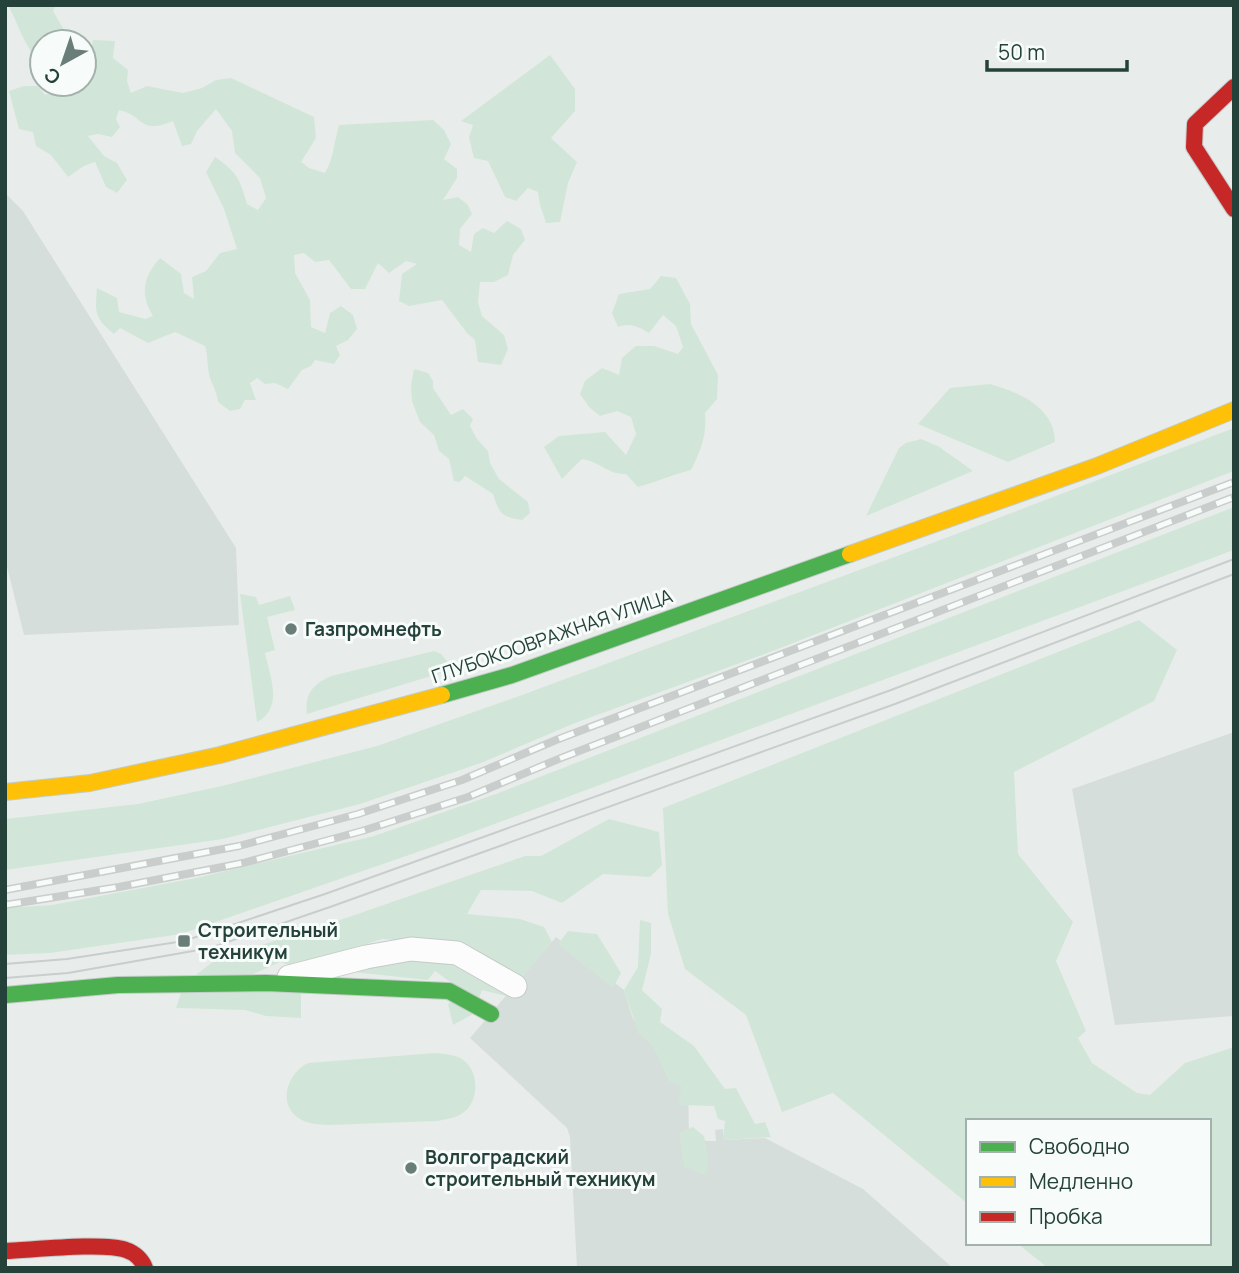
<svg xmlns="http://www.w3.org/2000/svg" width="1239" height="1273" font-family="Manrope,sans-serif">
<rect width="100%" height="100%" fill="#e8edeb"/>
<path fill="#d6dedb" d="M 5,193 L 23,211 L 236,548 L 239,625 L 24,635 L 5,559 Z
M 1234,732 L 1234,1016 L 1115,1025 L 1072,789 Z
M 556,937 L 624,990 L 633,1019 L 688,1079 L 689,1136 L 707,1141 L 716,1141 L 715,1130 L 723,1129 L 724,1140 L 765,1138 L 863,1189 L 953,1268 L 577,1268 L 570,1137 L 567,1128 L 470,1038 Z"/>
<path fill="#d1e6d8" d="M 8,5 L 56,5 L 53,11 L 64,30 L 55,42 L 42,42 L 42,55 L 36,58 C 23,42 18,24 8,5 Z
M 93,40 L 115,41 L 113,58 L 128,70 L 127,81 L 131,93 L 147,86 L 183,93 L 202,88 L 216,80 L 231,78 L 314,117 L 316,138 L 301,162 L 309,168 L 325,173 C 334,158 334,141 339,125 L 433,120 L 444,130 L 451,144 L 444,159 L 457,169 L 457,178 L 443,200 L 458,197 L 468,205 L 472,214 L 460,229 L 459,245 L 471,252 L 474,234 L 483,228 L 494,233 L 507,221 L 521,229 L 525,240 L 513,255 L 508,275 L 494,282 L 480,282 L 478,302 L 482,316 L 504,335 L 508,349 L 501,365 L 478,362 L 475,340 L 467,333 L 442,300 L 409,306 L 399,301 L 402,274 L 417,264 L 406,261 L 389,273 L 378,263 L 365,289 L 351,289 L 329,260 L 315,262 L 304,253 L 294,255 L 295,273 L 310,300 L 311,327 L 325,333 L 330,313 L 341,306 L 353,315 L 357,329 L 348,340 L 336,346 L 340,355 L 334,364 L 315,360 L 311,366 L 302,370 L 288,389 L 275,383 L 265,384 L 257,378 L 250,383 L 256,400 L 245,400 L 240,409 L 230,411 L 218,402 C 217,390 211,384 209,374 C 207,364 208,356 205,346 L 175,332 L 148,343 L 120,328 L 114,334 C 94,318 95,312 97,288 L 117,298 L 119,312 L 145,319 L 153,316 C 139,294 144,276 160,258 L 181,274 L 184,293 L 194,299 L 192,277 L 206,271 L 220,253 L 237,249 L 224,209 L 206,172 L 215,157 C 237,172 240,179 247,204 L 258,210 L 266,198 L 260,178 L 235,153 L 232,131 L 216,109 L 197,131 L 191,144 L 182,146 L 173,121 C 139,135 145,116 119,110 L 116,119 L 120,127 L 112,137 L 98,134 L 88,136 L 104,156 L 117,163 L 127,180 L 117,193 L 106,187 L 95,162 L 84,166 L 68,177 L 51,155 L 36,146 L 33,132 L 19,129 L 9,91 L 24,86 L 38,86 L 45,95 L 58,90 L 58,84 L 84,84 L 84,57 L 90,54 Z
M 550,55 L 575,89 L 575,111 L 551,138 L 577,162 L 568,183 L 560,222 L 546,223 L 540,205 L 538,192 L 528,188 L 516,201 L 505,197 L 488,161 L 474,158 L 469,137 L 473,125 L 461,121 Z
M 661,276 L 676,278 L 690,304 L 691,324 L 718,375 L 717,399 L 705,413 C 707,435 701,450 691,470 C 672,475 656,482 638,487 L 626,474 C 606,474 603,463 582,459 L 562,479 L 544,447 L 559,436 L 605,432 L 626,455 L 636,434 L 631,417 L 617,411 L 600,416 L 589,407 L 580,394 L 585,381 L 602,368 L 619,375 L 622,358 L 636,346 L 654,346 L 678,354 L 683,347 L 676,326 L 663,315 L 649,333 C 639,327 630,322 618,327 L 612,313 L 619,294 L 650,289 Z
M 414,369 L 428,373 L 433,381 L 433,388 L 451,415 L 463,409 L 473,419 L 470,426 L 477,439 L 488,451 L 490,463 L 499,479 L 528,502 L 530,513 L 522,520 C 501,517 499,513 493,494 L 465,476 L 460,482 L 454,481 L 449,459 L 439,451 L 434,435 L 420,422 L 412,401 L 411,385 Z
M 990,384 C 1018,392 1055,407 1055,442 L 1008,462 L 918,424 L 950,388 Z
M 1234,428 L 1234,471 L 770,652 L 575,723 L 481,763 L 360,804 L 223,839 L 5,870 L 5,819 L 138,804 L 222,786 L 377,746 L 522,695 L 943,539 Z
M 921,439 L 938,446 L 973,471 L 866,516 L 899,448 L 906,443 Z
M 1234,507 L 1234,550 L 435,846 L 181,934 L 50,953 L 5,955 L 5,908 L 52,905 L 196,878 L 374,836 L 496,794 Z
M 240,594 L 256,597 L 259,605 L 290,596 L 295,610 L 267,617 L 275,650 L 265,653 C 270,676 284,708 257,722 Z
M 1139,620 L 1177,650 L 1154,701 L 1014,772 L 1018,854 L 1073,922 L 1056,961 L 1086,1031 L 1078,1038 L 1092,1063 L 1137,1093 L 1150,1095 L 1185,1063 L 1234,1047 L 1234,1268 L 1048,1268 L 1017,1243 L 1209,1243 L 1209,1121 L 968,1121 L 968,1204 L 833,1093 L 782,1112 L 746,1015 L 685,969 L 668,914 L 663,808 Z
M 434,651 L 441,654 L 454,669 L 307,714 C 304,694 313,684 331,676 Z
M 609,819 L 659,832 L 662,865 L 650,877 L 603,874 L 562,903 L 532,891 L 481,890 L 467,914 L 520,919 L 544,927 L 552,942 L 506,996 L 482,990 L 473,1014 L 453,1025 L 448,1004 L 463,991 L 435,971 L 428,980 L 335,970 L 398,964 L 396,940 L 382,939 L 295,967 L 280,962 L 251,975 L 301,994 L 301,1018 L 266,1016 L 245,1010 L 176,1008 L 184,984 L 218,958 L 314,929 L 525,856 L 541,856 Z
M 640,920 L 651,923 L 651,954 L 642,990 L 662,1009 L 660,1022 L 694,1046 L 725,1089 L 736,1088 L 755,1124 L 765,1122 L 771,1137 L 723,1140 L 725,1121 L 718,1119 L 714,1106 L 679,1105 L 681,1086 L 669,1081 L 653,1046 L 639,1034 L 624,990 L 638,967 Z
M 568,931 L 597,934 L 621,973 L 613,988 L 558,944 Z
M 435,1053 C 444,1054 453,1054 462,1059 C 479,1070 480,1100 464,1112 C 457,1118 447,1119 438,1121 C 411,1122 383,1123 356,1124 C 340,1124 322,1127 306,1122 C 276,1111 284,1075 308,1063 Z
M 693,1127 L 704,1136 L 708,1160 L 706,1175 L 684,1167 L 679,1133 Z"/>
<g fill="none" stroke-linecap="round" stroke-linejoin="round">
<g stroke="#c5cac8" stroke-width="25">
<path id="street" d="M 289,977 L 366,957 L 411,949 L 457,953 L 515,986"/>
</g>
<g stroke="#c3cbc8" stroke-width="18">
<path id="fast" d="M 442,695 L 512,675 L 850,554
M 5,995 L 118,985 L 266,983 L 449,991 L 491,1014"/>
</g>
<g stroke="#c3cbc8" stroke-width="18">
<path id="slow" d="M 850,554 L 1097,466 L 1234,410
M 5,792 L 90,783 L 220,755 L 442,695"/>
</g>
<g stroke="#c3cbc8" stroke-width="18">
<path id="jam" d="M 1234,87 L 1195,124 L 1194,147 L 1234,209
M 5,1251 C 32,1250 104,1242 126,1250 C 135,1253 142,1260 145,1268"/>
</g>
<use href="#street" stroke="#fcfcfc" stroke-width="23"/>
<use href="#fast" stroke="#4caf50" stroke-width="16"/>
<use href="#slow" stroke="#ffc107" stroke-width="16"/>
<use href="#jam" stroke="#c62828" stroke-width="16"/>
<path stroke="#c9cdcc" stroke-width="2" d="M 5,964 L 67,959 L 184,941 L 325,894 L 891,690 L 1234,559
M 5,978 L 68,973 L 210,948 L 330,907 L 895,704 L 1234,574"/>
<g stroke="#c9cdcc" stroke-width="8">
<path id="rail" d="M 5,890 L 239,846 L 358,814 L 462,780 L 556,740 L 1234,482
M 5,905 L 119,887 L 243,863 L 362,831 L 468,797 L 561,758 L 1234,497"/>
</g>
<use href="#rail" stroke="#f7fbf9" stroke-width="5" stroke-dasharray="16" stroke-linecap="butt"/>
</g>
<g fill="#697e78" stroke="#f7fbf9" stroke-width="2.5">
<circle cx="291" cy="629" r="7"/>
<rect x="177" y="934" width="14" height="14" rx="3.5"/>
<circle cx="411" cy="1168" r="7"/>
</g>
<g text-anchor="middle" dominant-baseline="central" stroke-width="6" stroke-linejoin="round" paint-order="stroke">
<g font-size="19" font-weight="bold" fill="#24423a" stroke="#f7fbf9" text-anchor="start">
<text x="305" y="629">Газпромнефть</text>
<text x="198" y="930">Строительный<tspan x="198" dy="22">техникум</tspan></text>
<text x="425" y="1157">Волгоградский<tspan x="425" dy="22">строительный техникум</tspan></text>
</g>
<g font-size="19" fill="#24423a" stroke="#f7fbf9">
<text transform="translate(552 636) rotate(-19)">ГЛУБОКООВРАЖНАЯ УЛИЦА</text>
</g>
</g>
<rect width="1239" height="1273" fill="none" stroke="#24423a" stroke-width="14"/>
<rect x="966" y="1119" width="245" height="126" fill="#f7fbf9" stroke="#a3b1ad" stroke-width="2"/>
<rect x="980" y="1142" width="35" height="10" fill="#4caf50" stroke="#a3b1ad" stroke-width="2"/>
<text x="1029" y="1154" font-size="21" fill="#24423a">Свободно</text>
<rect x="980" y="1177" width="35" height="10" fill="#ffc107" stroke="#a3b1ad" stroke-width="2"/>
<text x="1029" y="1189" font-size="21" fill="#24423a">Медленно</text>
<rect x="980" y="1212" width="35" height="10" fill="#c62828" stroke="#a3b1ad" stroke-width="2"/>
<text x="1029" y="1224" font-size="21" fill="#24423a">Пробка</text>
<g transform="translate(63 63) rotate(220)"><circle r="33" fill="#f7fbf9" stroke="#a3b1ad" stroke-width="2"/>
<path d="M0-5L12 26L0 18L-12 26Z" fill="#697e78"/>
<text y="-10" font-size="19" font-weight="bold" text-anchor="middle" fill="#24423a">С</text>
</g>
<path d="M987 60v10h140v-10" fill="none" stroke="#24423a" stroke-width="3.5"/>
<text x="998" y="60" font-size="21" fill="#24423a" stroke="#f7fbf9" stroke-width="5" paint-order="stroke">50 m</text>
</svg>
